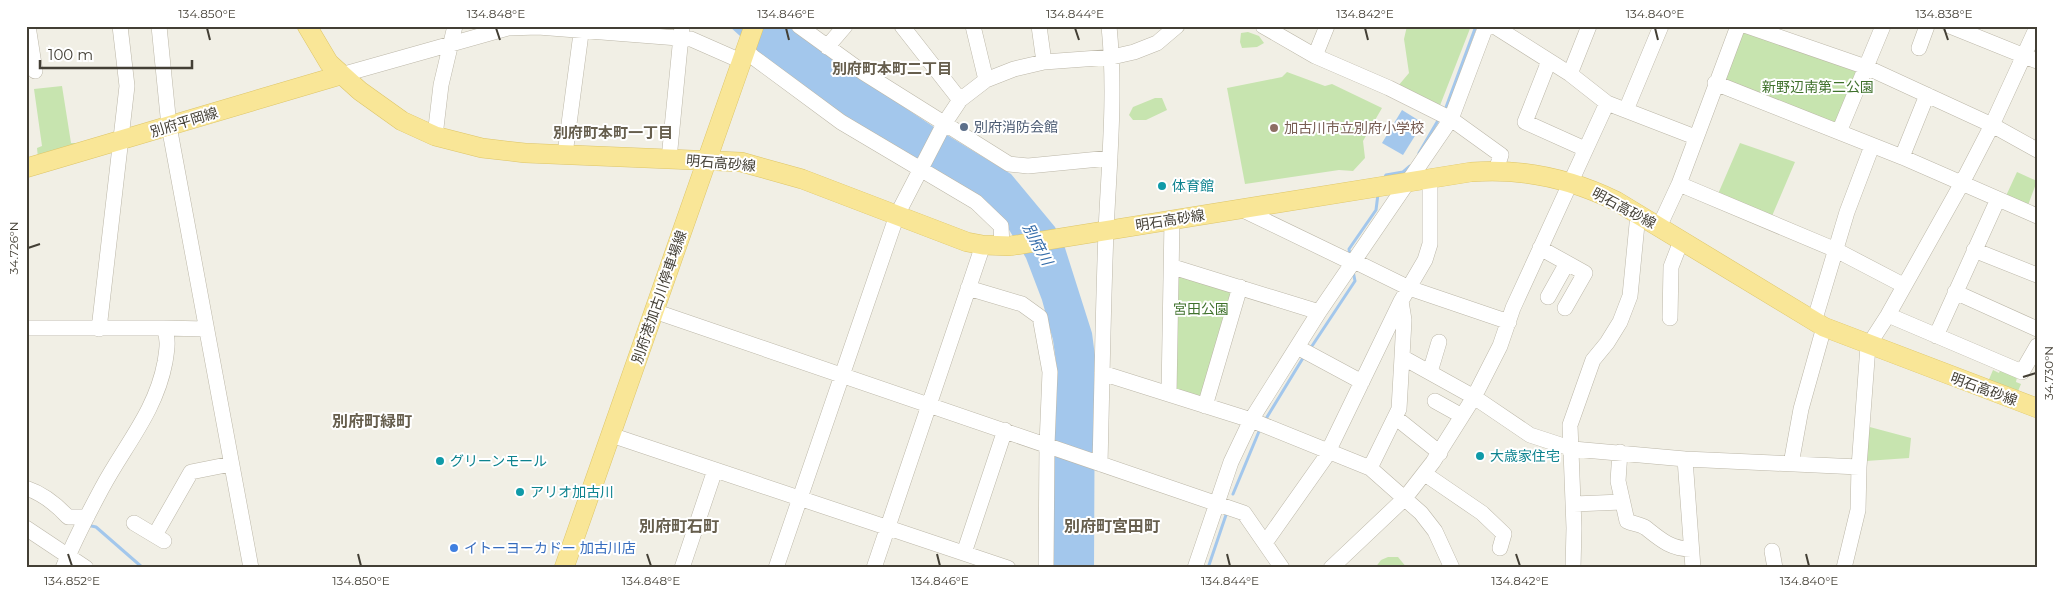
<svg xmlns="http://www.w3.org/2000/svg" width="2063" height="594" font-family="Montserrat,'Noto Sans JP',sans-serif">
<rect width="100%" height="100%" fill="#f1efe5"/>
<path fill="#c7e4af" d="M 1407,26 L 1471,26 L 1439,108 L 1398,86 L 1409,73 L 1404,39 Z
M 1741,26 L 1862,69 L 1838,129 L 1718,82 Z
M 1248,32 L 1259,36 L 1264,43 L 1257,47 L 1242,48 L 1240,42 L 1241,33 Z
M 1287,72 L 1325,86 L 1332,84 L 1382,108 L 1363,141 L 1365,158 L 1353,171 L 1339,170 L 1245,184 L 1227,88 L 1282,77 Z
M 62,86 L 71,143 L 90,143 L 38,158 L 37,148 L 42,146 L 34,89 Z
M 1155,98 L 1162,98 L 1167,110 L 1146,120 L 1133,120 L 1129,115 L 1133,107 Z
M 1740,143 L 1795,162 L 1772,216 L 1718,194 Z
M 2017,172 L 2037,181 L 2027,208 L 2005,198 Z
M 1182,275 L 1230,291 L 1232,297 L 1202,396 L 1195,400 L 1176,393 L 1176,279 Z
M 1993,370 L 1999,373 L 2000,370 L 2017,377 L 2016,382 L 2021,384 L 2016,396 L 1987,384 Z
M 1866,426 L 1911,438 L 1909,458 L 1866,461 Z
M 1388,557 L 1398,557 L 1407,568 L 1375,568 L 1381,560 Z"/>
<path fill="#a3c7ec" d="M 729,26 L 790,26 L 845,68 L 934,127 L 1011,174 L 1055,227 L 1065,248 L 1092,333 L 1095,356 L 1094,568 L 1053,568 L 1053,455 L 1057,369 L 1053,340 L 1042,300 L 1026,258 L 1005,223 L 986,205 C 899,149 805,97 729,26 Z
M 1402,110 L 1423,123 L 1403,155 L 1382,143 Z"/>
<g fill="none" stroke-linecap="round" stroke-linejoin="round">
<path stroke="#a3c7ec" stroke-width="3" d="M 1445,110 L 1476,26
M 1419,153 L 1440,117
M 1384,179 L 1386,175 L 1403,172 L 1410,166
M 1350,255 L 1349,249 L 1376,210 L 1378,194
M 1310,349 L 1355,281 L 1353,271
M 1264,422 L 1303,358
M 1233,494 L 1260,429
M 87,525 L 96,527 L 143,568
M 1208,568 L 1227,512"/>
<g stroke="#bcb7a8" stroke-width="16">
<path id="minor" d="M 28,26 L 35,71
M 159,26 L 169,126 L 251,568
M 799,26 L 864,73 L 1009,164 L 1028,166 L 1110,158
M 902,26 L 960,100
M 973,26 L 986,80
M 1039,26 L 1044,62
M 1263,26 L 1315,56 L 1389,88 L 1451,119 L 1501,155 L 1496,170
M 1494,26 L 1570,74 L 1607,103 L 1695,137
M 1738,26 L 1679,184 L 1836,250 L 1903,285
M 1747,26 L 1866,67 L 1992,125 L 2037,150
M 1950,26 L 2037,61
M 827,47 L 845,26
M 1919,48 L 1927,26
M 745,49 L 753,57 L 841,122 L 976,202 L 1001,226 L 1002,246
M 1315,56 L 1327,26
M 1549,61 L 1525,122 L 1585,149
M 1570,74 L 1589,26
M 341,75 L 508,28 L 538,27 L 691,39 L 741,61
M 1715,83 L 1902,157 L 2037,216
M 1626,110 L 1661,26
M 1839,132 L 1883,26
M 435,136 L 441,85 L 455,26
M 565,154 L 582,26
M 1902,157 L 1927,95
M 669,159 L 682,26
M 1241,209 L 1353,263
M 1659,227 L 1679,184
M 1540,248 L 1585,273 L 1565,308
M 1974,250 L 2037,275
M 1354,261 L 1409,288 L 1509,322
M 1173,267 L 1319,312
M 968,288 L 1022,304 L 1040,317 L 1050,372 L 1047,445 L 1046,568
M 1955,292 L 2037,329
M 1548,297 L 1567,263
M 1401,301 L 1404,320 L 1402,357 L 1474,397 L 1530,435 L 1573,449 L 1685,459 L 1859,467
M 654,311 L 1244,513 L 1282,568
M 1888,315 L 2022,372 L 2037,346
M 1670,318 L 1671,267 L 1681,241
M 1814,322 L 1847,212 L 1872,146
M 26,328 L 164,328 C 169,340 167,349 165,362 C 156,411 125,445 102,488 C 88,514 74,541 63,568
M 164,328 L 205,329
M 99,329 L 127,86 L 120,26
M 1936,336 L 1998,199
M 1297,347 L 1362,382
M 1430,372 L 1439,342
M 1102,373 L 1251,420 L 1370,468 L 1421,513 L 1435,531 L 1452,568
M 1169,394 L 1172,220
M 1435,401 L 1462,416
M 1205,406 L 1240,287
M 1395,417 L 1440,453
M 611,435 L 1008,568
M 1620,452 L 1618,481 L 1627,521 C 1633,524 1640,524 1646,528 C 1661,540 1671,549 1691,549
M 1685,459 L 1693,568
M 1100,464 C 1102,386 1103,309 1106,232 C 1109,163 1116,95 1109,26
M 1791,464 L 1801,409 L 1824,327
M 1370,468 L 1399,409 L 1402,357
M 1425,474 L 1482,513 L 1504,534 L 1500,548
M 26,488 C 44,494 56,504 68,517 L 87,517
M 1574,504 L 1622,502
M 134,523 L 164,541
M 26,528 L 86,568
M 155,535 L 191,472 L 231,464
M 1265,543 L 1325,458 L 1401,301 L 1425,260 L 1430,244 L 1430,179
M 1772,551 L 1775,568
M 964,553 L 1005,430
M 682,568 L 715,470
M 776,568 L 897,215 L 944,124 L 960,100 L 986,80 L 1014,69 L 1044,62 L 1112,57 L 1134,52 L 1157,43 L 1177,26
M 874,568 L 983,245
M 1195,568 L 1231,462 L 1251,420 L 1319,312 L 1451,119 L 1486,26
M 1331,568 L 1405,498 L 1433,462 L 1474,397 L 1500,346 L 1513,308 L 1607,103
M 1573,568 L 1574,528 L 1570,425 L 1593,360 L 1607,343 L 1620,322 L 1630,296 L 1638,214
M 1844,568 L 1858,510 L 1859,467 L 1868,346 L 1888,315 L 1962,183 L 1992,125 L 2037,27"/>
</g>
<g stroke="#ddc568" stroke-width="20">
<path id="major" d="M 307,26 L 329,63 L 360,91 L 402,121 L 435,136 L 482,148 L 525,153 L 741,162 L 802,179 L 967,242 L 983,245 L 1010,246 L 1471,172 C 1521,168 1571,179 1616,201 L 1824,327 L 2037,408
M 26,168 L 341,75
M 564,568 L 754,26"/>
</g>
<use href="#minor" stroke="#fff" stroke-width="15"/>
<use href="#major" stroke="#f9e697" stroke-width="19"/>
</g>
<path fill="none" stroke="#433f35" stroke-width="2" d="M 207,28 L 210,40M 496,28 L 500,40M 786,28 L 789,40M 1075,28 L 1079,40M 1365,28 L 1368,40M 1655,28 L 1658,40M 1944,28 L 1948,40M 28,248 L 40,244M 2023,377 L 2036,373M 68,554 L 72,566M 358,554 L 361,566M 647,554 L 651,566M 937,554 L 940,566M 1227,554 L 1230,566M 1516,554 L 1520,566M 1806,554 L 1809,566"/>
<circle fill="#5c6f8a" stroke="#fff" stroke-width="2" cx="964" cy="127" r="5"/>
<circle fill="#8d6e63" stroke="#fff" stroke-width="2" cx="1274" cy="128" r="5"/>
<g fill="#0f9aa8" stroke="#fff" stroke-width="2">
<circle cx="1162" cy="186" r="5"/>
<circle cx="1480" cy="456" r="5"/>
<circle cx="440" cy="461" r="5"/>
<circle cx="520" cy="492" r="5"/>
</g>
<circle fill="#3f7fe0" stroke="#fff" stroke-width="2" cx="454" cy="548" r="5"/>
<g text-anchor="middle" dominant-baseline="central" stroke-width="4" stroke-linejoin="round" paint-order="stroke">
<g font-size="14" fill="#3f712c" stroke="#fff">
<text x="1818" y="87">新野辺南第二公園</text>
<text x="1201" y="309">宮田公園</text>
</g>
<g font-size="14" fill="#433f35" stroke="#fff">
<text transform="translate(184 122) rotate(-17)">別府平岡線</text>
<text transform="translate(721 163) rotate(5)">明石高砂線</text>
<text transform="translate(1624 208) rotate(28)">明石高砂線</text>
<text transform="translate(1170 220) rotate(-9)">明石高砂線</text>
<text transform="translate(659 297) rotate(-71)">別府港加古川停車場線</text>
<text transform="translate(1984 389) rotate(20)">明石高砂線</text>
</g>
<g font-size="14" fill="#4e5e75" stroke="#fff" text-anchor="start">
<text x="974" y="127">別府消防会館</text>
</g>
<g font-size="14" fill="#785e54" stroke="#fff" text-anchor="start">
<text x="1284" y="128">加古川市立別府小学校</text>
</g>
<g font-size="14" fill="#0d838f" stroke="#fff" text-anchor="start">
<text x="1172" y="186">体育館</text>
<text x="1490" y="456">大歳家住宅</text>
<text x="450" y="461">グリーンモール</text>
<text x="530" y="492">アリオ加古川</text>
</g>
<g font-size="14" fill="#366cbe" stroke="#fff" text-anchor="start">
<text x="464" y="548">イトーヨーカドー 加古川店</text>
</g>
<g font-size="15" font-weight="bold" fill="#665e4d" stroke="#fff">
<text x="892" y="68">別府町本町二丁目</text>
<text x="613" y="132">別府町本町一丁目</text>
</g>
<g font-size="15" font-style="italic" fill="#346ca9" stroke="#fff">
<text transform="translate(1038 244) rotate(62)">別府川</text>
</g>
<g font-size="16" font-weight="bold" fill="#665e4d" stroke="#fff">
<text x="372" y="421">別府町緑町</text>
<text x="679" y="526">別府町石町</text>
<text x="1112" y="526">別府町宮田町</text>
</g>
</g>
<rect width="2063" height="594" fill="none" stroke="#ffffff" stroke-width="55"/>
<path d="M40 60v8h152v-8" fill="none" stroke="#433f35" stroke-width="2.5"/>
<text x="48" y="60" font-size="15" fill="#433f35" stroke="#ffffff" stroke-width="4" paint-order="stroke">100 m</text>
<rect x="28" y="28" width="2008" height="538" fill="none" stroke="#433f35" stroke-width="2"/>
<g font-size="12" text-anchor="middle" fill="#433f35">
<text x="207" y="18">134.850°E</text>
<text x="496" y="18">134.848°E</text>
<text x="786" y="18">134.846°E</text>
<text x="1075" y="18">134.844°E</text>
<text x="1365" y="18">134.842°E</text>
<text x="1655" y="18">134.840°E</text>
<text x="1944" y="18">134.838°E</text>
<text transform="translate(14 248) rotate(-90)" y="4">34.726°N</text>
<text transform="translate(2049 373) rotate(-90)" y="4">34.730°N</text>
<text x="72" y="585">134.852°E</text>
<text x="361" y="585">134.850°E</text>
<text x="651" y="585">134.848°E</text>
<text x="940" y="585">134.846°E</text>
<text x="1230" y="585">134.844°E</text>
<text x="1520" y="585">134.842°E</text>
<text x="1809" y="585">134.840°E</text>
</g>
</svg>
